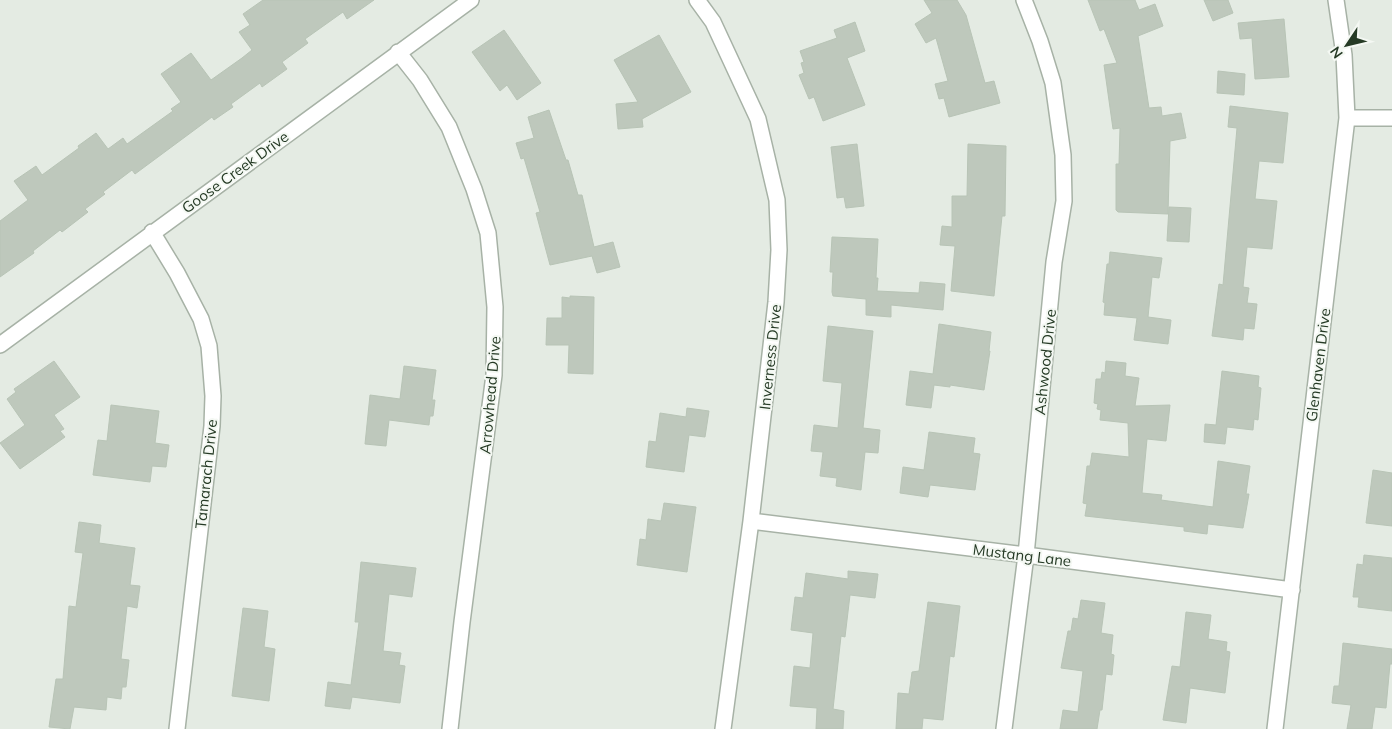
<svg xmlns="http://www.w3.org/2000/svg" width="1392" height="729" font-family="Mulish,sans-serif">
<rect width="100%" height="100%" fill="#e4ebe3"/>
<path fill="#bec8bc" stroke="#b8c4b6" d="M 263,0 L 374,0 L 347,19 L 343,12 L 305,39 L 308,43 L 282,62 L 287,69 L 262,87 L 260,83 L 231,104 L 233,107 L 214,120 L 212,117 L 135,174 L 132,170 L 103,192 L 105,194 L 85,209 L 88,212 L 62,232 L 60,230 L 33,251 L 34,253 L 0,277 L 0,221 L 28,200 L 14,181 L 36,166 L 42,175 L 79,148 L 78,146 L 96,133 L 108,149 L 123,138 L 127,144 L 173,111 L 171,109 L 181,102 L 161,74 L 191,53 L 211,80 L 242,58 L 252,50 L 239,32 L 250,25 L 243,14 Z
M 924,0 L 957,0 L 966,15 L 985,83 L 994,81 L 1000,103 L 949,117 L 944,98 L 939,99 L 935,84 L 948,81 L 936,38 L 926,43 L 915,24 L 932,13 Z
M 1088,0 L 1135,0 L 1139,10 L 1155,4 L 1163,26 L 1138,36 L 1149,108 L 1161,107 L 1162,116 L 1181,113 L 1186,138 L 1170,141 L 1168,214 L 1118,212 L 1116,210 L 1116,164 L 1119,164 L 1120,128 L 1113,129 L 1104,65 L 1117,63 L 1104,29 L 1100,31 Z
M 1204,0 L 1228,0 L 1233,13 L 1213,21 Z
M 1284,19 L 1289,77 L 1255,79 L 1252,38 L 1240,39 L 1238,23 Z
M 855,22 L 865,51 L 847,58 L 865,105 L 823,121 L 814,97 L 809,99 L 799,75 L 804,73 L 801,63 L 804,62 L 800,51 L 837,38 L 834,30 Z
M 504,30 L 541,83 L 517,100 L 507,85 L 500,91 L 472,52 Z
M 659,35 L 691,92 L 642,119 L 643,127 L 618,129 L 616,104 L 638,102 L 614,60 Z
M 1218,71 L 1245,74 L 1244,95 L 1217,93 Z
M 1230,106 L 1288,113 L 1283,163 L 1259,161 L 1255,199 L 1277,201 L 1272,249 L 1247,247 L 1243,287 L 1249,288 L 1247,303 L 1257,304 L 1254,329 L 1244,328 L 1243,340 L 1212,336 L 1219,284 L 1223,285 L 1237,128 L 1228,127 Z
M 549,110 L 566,160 L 568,160 L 578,195 L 582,195 L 594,247 L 613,242 L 620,267 L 597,273 L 592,256 L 550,265 L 536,213 L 540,212 L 524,158 L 521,159 L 516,143 L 534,138 L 528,117 Z
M 857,144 L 864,206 L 846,208 L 844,197 L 837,198 L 831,147 Z
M 968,144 L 1006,146 L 1005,216 L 1002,216 L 994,296 L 951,291 L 955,246 L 940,245 L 942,226 L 952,227 L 952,196 L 967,196 Z
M 1169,207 L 1191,208 L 1189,242 L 1167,241 Z
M 832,237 L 878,239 L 876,278 L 878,278 L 877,291 L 919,293 L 920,282 L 945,284 L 943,310 L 891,305 L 891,317 L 866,315 L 866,299 L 833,296 L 832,292 L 833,272 L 830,272 Z
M 1110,252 L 1162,258 L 1159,278 L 1152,277 L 1148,317 L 1171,320 L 1168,344 L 1134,340 L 1137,318 L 1104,315 L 1105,303 L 1103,302 L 1107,264 L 1109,264 Z
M 570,296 L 594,297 L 593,374 L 568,373 L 569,345 L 546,345 L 547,318 L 562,318 L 562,297 L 570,298 Z
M 939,324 L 991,332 L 989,351 L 990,351 L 984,390 L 950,385 L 950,387 L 934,385 L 931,408 L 906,405 L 910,371 L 933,374 Z
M 828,326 L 873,331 L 863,428 L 880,430 L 878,453 L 865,452 L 861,490 L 836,486 L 837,478 L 820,476 L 823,452 L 811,451 L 814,425 L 838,428 L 842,383 L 823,381 Z
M 54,361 L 80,397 L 54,415 L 64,429 L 60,431 L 65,437 L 20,469 L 0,443 L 25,425 L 7,399 L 16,392 L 14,389 Z
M 1106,361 L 1126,363 L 1125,376 L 1139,378 L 1135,406 L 1170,405 L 1166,441 L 1147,439 L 1142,493 L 1162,495 L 1161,500 L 1213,507 L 1218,461 L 1250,466 L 1246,494 L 1249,494 L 1243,528 L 1208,524 L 1207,534 L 1184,531 L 1184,527 L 1085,516 L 1087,504 L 1083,503 L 1087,466 L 1090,466 L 1092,453 L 1129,457 L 1128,423 L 1100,420 L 1101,410 L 1097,409 L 1098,404 L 1094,403 L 1096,379 L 1101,379 L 1102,372 L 1105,373 Z
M 404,366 L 436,370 L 432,400 L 435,400 L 433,416 L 430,416 L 429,425 L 389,420 L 386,446 L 365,444 L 370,395 L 400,399 Z
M 1222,371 L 1259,376 L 1258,387 L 1261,388 L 1258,420 L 1254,419 L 1253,430 L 1227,427 L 1225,444 L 1204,442 L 1205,424 L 1216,425 Z
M 111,405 L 159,411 L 155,443 L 169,445 L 166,467 L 152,466 L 150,482 L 93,475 L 98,440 L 107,441 Z
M 687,408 L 709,411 L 705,437 L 689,435 L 684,472 L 646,467 L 649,441 L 656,442 L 660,413 L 686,417 Z
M 929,432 L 975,438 L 973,453 L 980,454 L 975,490 L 930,485 L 928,497 L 900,493 L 903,467 L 924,470 Z
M 1373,470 L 1392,473 L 1392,526 L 1366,523 Z
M 664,503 L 696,507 L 687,572 L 637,565 L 640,539 L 646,540 L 648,519 L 661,521 Z
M 79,522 L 101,525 L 99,543 L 135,548 L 130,585 L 140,586 L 137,608 L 127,606 L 121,659 L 129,660 L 126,687 L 122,687 L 121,699 L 107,697 L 106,710 L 74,707 L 70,729 L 49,727 L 56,679 L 63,679 L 69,606 L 76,607 L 83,553 L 75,552 Z
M 1364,555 L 1392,558 L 1392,611 L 1358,607 L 1359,597 L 1353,597 L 1357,564 L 1363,565 Z
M 361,562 L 416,568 L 412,597 L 389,594 L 383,651 L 401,653 L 399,665 L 405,666 L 400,703 L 352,697 L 350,709 L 325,706 L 328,682 L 351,685 L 359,622 L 355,622 Z
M 848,571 L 878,574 L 875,598 L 850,595 L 845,637 L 841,636 L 833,709 L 844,711 L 843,729 L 816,729 L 817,708 L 790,706 L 794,666 L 810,668 L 813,633 L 791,630 L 795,597 L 803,598 L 806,573 L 848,579 Z
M 1081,600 L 1105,603 L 1101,633 L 1113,635 L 1111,654 L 1114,655 L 1112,675 L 1106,674 L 1102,710 L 1100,710 L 1097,729 L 1060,729 L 1063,710 L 1078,712 L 1083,671 L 1061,668 L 1068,631 L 1071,631 L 1073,618 L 1078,619 Z
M 928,602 L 960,606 L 954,657 L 950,656 L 943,720 L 923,718 L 922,729 L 896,729 L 898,693 L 909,694 L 912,672 L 919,671 Z
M 243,608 L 268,611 L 264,647 L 275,649 L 269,701 L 232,696 Z
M 1186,612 L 1211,615 L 1208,639 L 1227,642 L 1226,651 L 1230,652 L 1225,693 L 1190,688 L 1186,723 L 1163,720 L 1172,666 L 1180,667 Z
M 1343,643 L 1392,649 L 1392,664 L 1390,664 L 1386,708 L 1375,707 L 1372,729 L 1347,729 L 1351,705 L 1332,703 L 1334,686 L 1339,686 Z"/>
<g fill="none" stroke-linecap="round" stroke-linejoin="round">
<g stroke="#a7b2a6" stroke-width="18">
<path id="street" d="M 697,0 L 713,22 L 758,119 L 777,200 L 779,250 L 776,302 L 751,521 L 723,729
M 398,52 L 420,80 L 449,127 L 474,189 L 488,233 L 495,307 L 494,375 L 462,622 L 450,729
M 1347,118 L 1392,118
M 152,232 L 177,273 L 201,319 L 209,346 L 213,396 L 212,426 L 177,729
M 0,345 L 471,0
M 751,521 L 1026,555 L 1292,590
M 1004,729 L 1026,555 L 1054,262 L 1064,201 L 1063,155 L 1053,83 L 1040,41 L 1024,0
M 1275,729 L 1347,118 L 1344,55 L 1336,0"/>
</g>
<use href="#street" stroke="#fff" stroke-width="15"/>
</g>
<g text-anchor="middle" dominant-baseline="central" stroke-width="4" stroke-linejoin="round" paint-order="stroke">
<g font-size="15" fill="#253a25" stroke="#f4f8f3">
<text transform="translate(235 172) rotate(-36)">Goose Creek Drive</text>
<text transform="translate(770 357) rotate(-84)">Inverness Drive</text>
<text transform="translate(1045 362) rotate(-84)">Ashwood Drive</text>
<text transform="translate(1318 365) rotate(-83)">Glenhaven Drive</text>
<text transform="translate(490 395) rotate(-85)">Arrowhead Drive</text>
<text transform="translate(206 474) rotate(-84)">Tamarach Drive</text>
<text transform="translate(1022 555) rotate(7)">Mustang Lane</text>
</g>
</g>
<g transform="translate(1347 45) rotate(235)" stroke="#f4f8f3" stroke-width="4" paint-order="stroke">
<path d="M0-4L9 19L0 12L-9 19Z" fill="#253a25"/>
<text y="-8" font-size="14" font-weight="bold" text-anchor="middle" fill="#253a25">N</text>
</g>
</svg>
